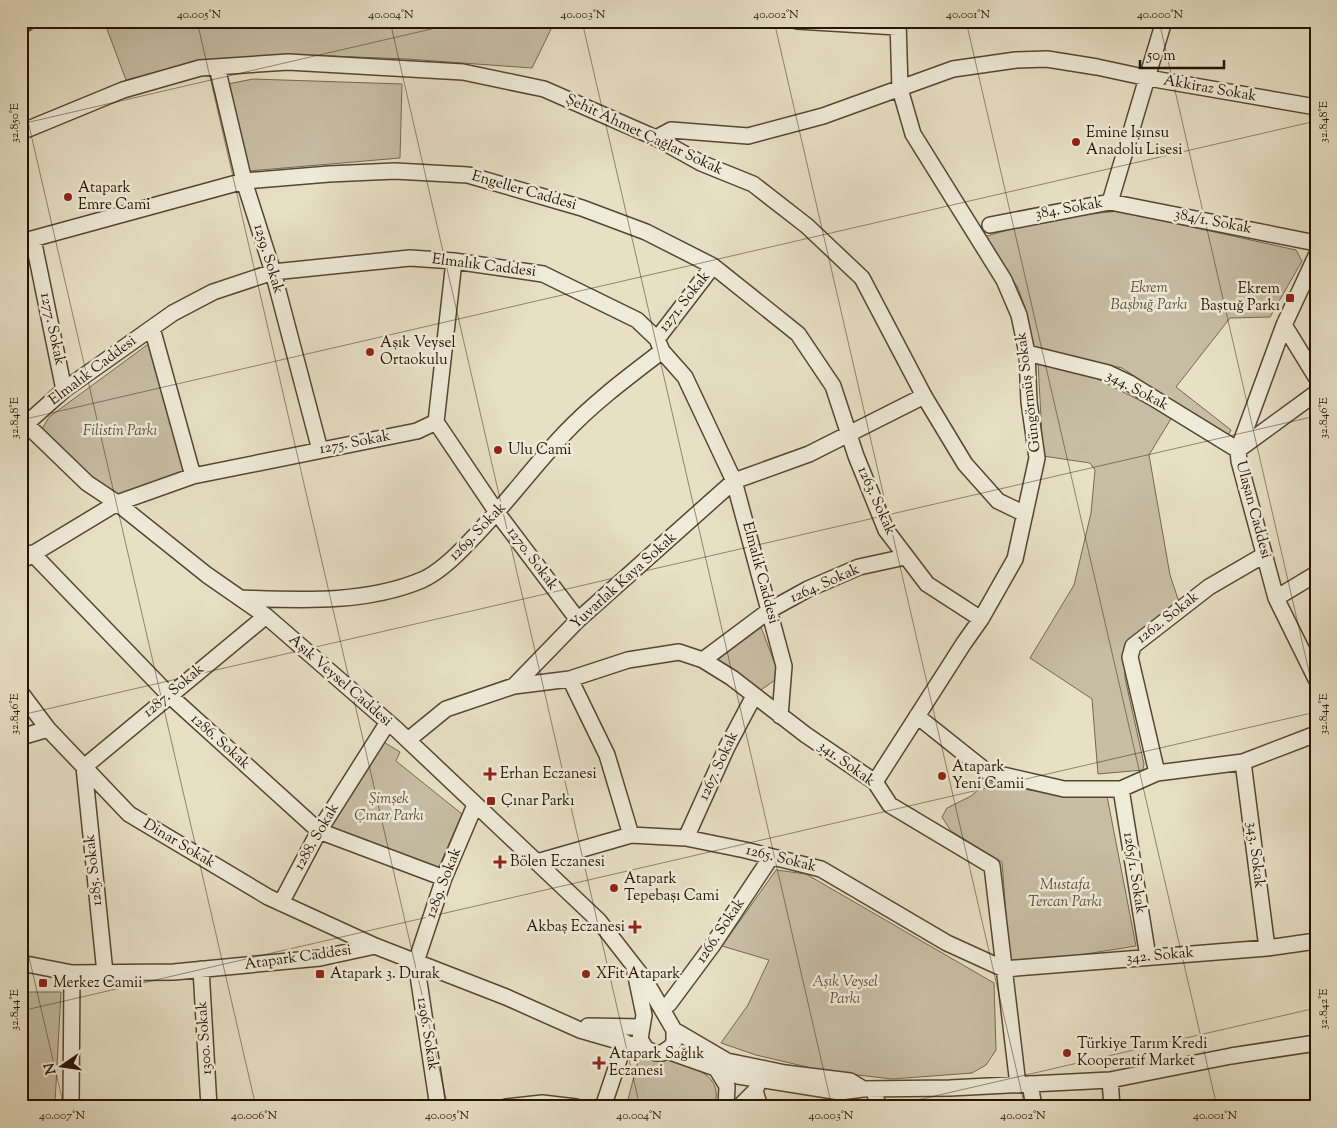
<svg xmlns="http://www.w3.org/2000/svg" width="1337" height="1128" font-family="'Sorts Mill Goudy',serif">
<rect width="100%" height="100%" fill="#e7e0c5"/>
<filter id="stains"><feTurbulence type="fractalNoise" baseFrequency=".004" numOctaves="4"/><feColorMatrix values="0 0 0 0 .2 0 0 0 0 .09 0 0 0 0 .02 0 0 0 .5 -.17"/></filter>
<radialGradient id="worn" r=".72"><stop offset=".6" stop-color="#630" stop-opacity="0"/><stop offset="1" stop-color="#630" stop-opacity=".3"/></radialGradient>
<path fill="#c6bda4" stroke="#766852" d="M 104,21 L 555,21 L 532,68 L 407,59 L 306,55 L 200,61 L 126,80 Z
M 253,79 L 402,84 L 400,158 L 249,171 L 228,84 Z
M 1119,211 L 1296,250 L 1302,261 L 1270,317 L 1230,318 L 1176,387 L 1231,430 L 1227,437 L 1122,368 L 1036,349 L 1033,345 L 1025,307 L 1017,286 L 985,240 L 987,236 C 1030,223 1075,215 1119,211 Z
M 147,345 L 153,345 L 186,474 L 120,498 C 91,479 63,457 42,429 L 49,417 Z
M 1038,362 L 1086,373 L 1172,417 L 1149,455 L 1170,575 L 1179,602 L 1124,652 L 1125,678 L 1144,764 L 1143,770 L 1098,774 L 1092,699 L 1030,658 L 1074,585 L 1091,513 L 1095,470 L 1090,463 L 1043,456 Z
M 759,622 L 778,672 L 775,680 L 761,690 L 718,660 Z
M 382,741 L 400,752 L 396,761 L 462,814 L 438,869 L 332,830 L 329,824 Z
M 987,782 C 1028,791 1066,796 1107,796 L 1136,946 L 1010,966 L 1002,862 L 951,831 L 942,817 L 947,808 L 971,796 Z
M 776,870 L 806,874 L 994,983 L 996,1050 L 986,1065 L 972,1073 L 892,1079 L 824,1071 L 756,1055 L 721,1043 L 748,1005 L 769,960 L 722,946 Z
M 21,992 L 61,992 L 55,1103 L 21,1104 Z
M 645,1055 L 663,1061 L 667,1058 C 689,1066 726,1074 714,1106 L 626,1107 L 638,1061 Z"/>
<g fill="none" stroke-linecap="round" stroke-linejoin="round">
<g stroke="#564631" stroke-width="18">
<path id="minor" d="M 797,21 L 897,27
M 21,26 L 29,21
M 217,67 L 244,181 L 273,272 L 320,450
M 21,132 L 123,90 L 200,68 L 288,62 L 463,72 L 544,89 L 656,138 L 701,163 L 753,184 L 807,226 L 862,278 L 924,396 L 965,464 L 998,501 L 1025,514
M 656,138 L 671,130 L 748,136 L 823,116 L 953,69 L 1016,60 L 1047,59 L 1097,67 L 1148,78 L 1316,107
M 1110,202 L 1316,243
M 990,225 L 1110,202 L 1164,21
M 33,239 L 64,390
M 21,242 L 244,181 L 329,174 L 395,171 L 468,175 L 582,208 L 646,232 L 713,266 L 798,334 L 833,386 L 856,456 L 886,530 L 927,584 L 981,619
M 1316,256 L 1284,325 L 1238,450 L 1239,461 L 1276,598 L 1316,679
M 1284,325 L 1316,377
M 152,328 L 193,476
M 657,339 L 713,266
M 1027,353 L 1108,373 L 1129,383 L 1238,450 L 1316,393
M 436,422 L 498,514 L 578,620
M 21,424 L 26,424 L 87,483 L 117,503 L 207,575 L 266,616 L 396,729 L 599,921 L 645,980 L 674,1030 L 674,1042 L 671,1047 L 662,1053 L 656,1053 L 646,1049 L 640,1039 L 644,1015 L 634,967
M 26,424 L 64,390 L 173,313 L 213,292 L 273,272 L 410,258 L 454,261 L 543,274 L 637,320 L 657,339 L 662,351 L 685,377 L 734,481 L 784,666 L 780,716
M 32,553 L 169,695 L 319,831 L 444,878
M 21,561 L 117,503 L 193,476 L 417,431 L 436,422 L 454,261
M 240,598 C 300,600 365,604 422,580 C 440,572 456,556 469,542 C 503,508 531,469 564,434 C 593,403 628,377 662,351
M 1276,598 L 1316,574
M 703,660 L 770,610 L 808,589 L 859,567 L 905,557
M 570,679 L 607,755 L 631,835
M 514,686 L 570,679 L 628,660 L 679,652 L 703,660 L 732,678 L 806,735 L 875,782 L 890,805 L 992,866 L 1018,1085
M 21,693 L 48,729 L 129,814 L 268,897 L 375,946
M 917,716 L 986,771 L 1064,789 L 1121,789 L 1157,773 L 1243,762 L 1316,734
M 21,737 L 48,729
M 408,740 L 446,709 L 514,686 L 578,620 L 734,481 L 809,454 L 924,396
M 1243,762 L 1267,948
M 1157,773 L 1130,657 L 1133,646 L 1209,587 L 1264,555
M 875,782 L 964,643 L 981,619 L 1015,559 L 1037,458 L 1029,402 L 1027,353 L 1019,315 L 1004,280 L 913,134 L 900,89 L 898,21
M 1121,789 L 1148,957
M 686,838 L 727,747 L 754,696
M 537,862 L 631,835 L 686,838 L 745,850 L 821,869 L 947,943 L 1004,969 L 1267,948 L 1316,941
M 281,903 L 319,831 L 388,722
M 21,963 L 72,973 L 174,972 L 320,958 L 375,946 L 506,997 L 580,1030 L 646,1049
M 201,969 L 209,1107
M 105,973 L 84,767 L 266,616
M 669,1004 L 712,946 L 771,857
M 588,1026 L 642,1027
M 674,1030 L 727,1061 L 785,1073 L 850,1081 L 863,1089
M 667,1051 L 738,1076 L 840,1092 L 863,1089 L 950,1088 L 1110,1080 L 1231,1056 L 1316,1043
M 716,1068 L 727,1086 L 726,1107
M 1110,1080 L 1112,1107
M 1030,1084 L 1034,1107
M 874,1089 L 878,1107
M 755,1091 L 760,1107
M 71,1107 L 72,973
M 438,1107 L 416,962 L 444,878 L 475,805
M 506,1107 L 542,1103 L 576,1107
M 603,1107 L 625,1042
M 739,1107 L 755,1091 L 759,1081"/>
</g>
<use href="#minor" stroke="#efebd9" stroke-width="15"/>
</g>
<path fill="none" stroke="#251300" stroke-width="1" stroke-opacity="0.45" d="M 197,21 L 448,1107M 390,21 L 640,1107M 582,21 L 832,1107M 774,21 L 1025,1107M 966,21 L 1217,1107M 1159,21 L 1316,702M 21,91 L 256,1107M 21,124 L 466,21M 21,420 L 1316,121M 21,715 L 1316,416M 21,923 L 64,1107M 21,1011 L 1316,712M 887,1107 L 1316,1008"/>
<g fill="#8f2418" stroke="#efebd9" stroke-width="2">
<circle cx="1076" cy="142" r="5"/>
<circle cx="68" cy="197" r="5"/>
<rect x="1285" y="293" width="10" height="10" rx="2.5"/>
<circle cx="370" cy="352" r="5"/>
<circle cx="498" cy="450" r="5"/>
<path d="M487.5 766.5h5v5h5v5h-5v5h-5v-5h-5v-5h5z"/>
<circle cx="942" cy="776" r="5"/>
<rect x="486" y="796" width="10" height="10" rx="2.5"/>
<path d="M497.5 854.5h5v5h5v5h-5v5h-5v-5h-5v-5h5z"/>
<circle cx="614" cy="888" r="5"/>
<path d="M632.5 919.5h5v5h5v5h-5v5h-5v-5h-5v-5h5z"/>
<rect x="315" y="969" width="10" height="10" rx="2.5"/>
<circle cx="586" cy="974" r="5"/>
<rect x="38" y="978" width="10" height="10" rx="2.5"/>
<circle cx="1067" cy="1053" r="5"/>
<path d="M596.5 1055.5h5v5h5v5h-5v5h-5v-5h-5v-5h5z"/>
</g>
<g text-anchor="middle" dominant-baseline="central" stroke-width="5" stroke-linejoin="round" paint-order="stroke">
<g font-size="15" fill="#251300" stroke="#efebd9">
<text transform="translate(1210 89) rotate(10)">Akkiraz Sokak</text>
<text transform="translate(644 135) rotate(25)">Şehit Ahmet Çağlar Sokak</text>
<text transform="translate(524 191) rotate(16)">Engeller Caddesi</text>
<text transform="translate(1069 209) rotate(-10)">384. Sokak</text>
<text transform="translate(1213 222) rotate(11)">384/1. Sokak</text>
<text transform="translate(268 259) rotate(73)">1259. Sokak</text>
<text transform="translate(484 266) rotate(7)">Elmalık Caddesi</text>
<text transform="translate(685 302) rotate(-52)">1271. Sokak</text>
<text transform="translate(52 329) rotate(78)">1277. Sokak</text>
<text transform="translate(93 371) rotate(-37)">Elmalık Caddesi</text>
<text transform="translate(1137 391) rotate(28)">344. Sokak</text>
<text transform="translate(1029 392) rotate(-97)">Güngörmüş Sokak</text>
<text transform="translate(355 443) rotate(-11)">1275. Sokak</text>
<text transform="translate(876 501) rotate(66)">1263. Sokak</text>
<text transform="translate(1253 510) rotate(75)">Ulaşan Caddesi</text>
<text transform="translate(478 532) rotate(-46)">1269. Sokak</text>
<text transform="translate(532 559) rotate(53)">1270. Sokak</text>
<text transform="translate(760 573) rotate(75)">Elmalık Caddesi</text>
<text transform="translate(624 581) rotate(-42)">Yuvarlak Kaya Sokak</text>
<text transform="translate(825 584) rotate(-24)">1264. Sokak</text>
<text transform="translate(1168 618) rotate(-38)">1262. Sokak</text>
<text transform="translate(340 681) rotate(41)">Aşık Veysel Caddesi</text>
<text transform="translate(174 691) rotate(-40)">1287. Sokak</text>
<text transform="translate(220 742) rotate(42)">1286. Sokak</text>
<text transform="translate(846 764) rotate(36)">341. Sokak</text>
<text transform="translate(719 766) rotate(-65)">1267. Sokak</text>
<text transform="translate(317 837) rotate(-60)">1288. Sokak</text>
<text transform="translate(179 844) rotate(31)">Dinar Sokak</text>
<text transform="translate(1255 855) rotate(83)">343. Sokak</text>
<text transform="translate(781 859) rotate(14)">1265. Sokak</text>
<text transform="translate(94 870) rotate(-96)">1285. Sokak</text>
<text transform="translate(1134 873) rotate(81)">1265/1. Sokak</text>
<text transform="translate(444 883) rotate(-69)">1289. Sokak</text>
<text transform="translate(721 931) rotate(-56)">1266. Sokak</text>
<text transform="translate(1160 956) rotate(-5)">342. Sokak</text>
<text transform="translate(298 958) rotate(-8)">Atapark Caddesi</text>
<text transform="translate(427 1034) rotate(81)">1296. Sokak</text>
<text transform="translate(205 1038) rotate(-94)">1300. Sokak</text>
</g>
<g font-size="15" fill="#251300" stroke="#efebd9" text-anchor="start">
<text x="1086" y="133">Emine Işınsu<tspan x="1086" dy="17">Anadolu Lisesi</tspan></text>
<text x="78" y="188">Atapark<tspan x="78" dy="17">Emre Cami</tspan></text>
<text x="1280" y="289" text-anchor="end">Ekrem<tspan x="1280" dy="17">Baştuğ Parkı</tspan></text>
<text x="380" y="343">Aşık Veysel<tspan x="380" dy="17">Ortaokulu</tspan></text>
<text x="508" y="450">Ulu Cami</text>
<text x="952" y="767">Atapark<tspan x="952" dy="17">Yeni Camii</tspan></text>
<text x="500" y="774">Erhan Eczanesi</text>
<text x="501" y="801">Çınar Parkı</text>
<text x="510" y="862">Bölen Eczanesi</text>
<text x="624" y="879">Atapark<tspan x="624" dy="17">Tepebaşı Cami</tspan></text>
<text x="625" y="927" text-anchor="end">Akbaş Eczanesi</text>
<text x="330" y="974">Atapark 3. Durak</text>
<text x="596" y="974">XFit Atapark</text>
<text x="53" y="983">Merkez Camii</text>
<text x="1077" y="1044">Türkiye Tarım Kredi<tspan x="1077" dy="17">Kooperatif Market</tspan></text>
<text x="609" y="1054">Atapark Sağlık<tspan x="609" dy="17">Eczanesi</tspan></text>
</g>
<g font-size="15" font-style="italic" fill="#5d4e39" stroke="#efebd9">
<text x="1149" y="288">Ekrem<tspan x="1149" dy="17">Başbuğ Parkı</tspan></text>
<text x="120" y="431">Filistin Parkı</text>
<text x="389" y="799">Şimşek<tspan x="389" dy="17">Çınar Parkı</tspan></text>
<text x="1065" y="885">Mustafa<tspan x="1065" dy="17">Tercan Parkı</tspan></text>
<text x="845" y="982">Aşık Veysel<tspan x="845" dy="17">Parkı</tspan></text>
</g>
</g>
<rect width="1337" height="1128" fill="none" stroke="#e7e0c5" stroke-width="55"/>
<g transform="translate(62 1066) rotate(257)" stroke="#efebd9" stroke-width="4" paint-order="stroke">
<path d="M0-4L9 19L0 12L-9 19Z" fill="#251300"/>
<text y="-8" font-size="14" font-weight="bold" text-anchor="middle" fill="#251300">N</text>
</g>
<path d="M1140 60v8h84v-8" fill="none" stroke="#251300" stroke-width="2.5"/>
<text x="1147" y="60" font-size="15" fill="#251300" stroke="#efebd9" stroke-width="4" paint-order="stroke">50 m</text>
<rect x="28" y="28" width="1282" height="1072" fill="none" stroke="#251300" stroke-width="2"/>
<g font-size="12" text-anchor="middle" fill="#251300">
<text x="199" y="18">40.005°N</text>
<text x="391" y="18">40.004°N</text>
<text x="583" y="18">40.003°N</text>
<text x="776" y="18">40.002°N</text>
<text x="968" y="18">40.001°N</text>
<text x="1160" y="18">40.000°N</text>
<text transform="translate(1323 122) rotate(-90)" y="4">32.848°E</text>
<text transform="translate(14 123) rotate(-90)" y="4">32.850°E</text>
<text transform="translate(1323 418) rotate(-90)" y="4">32.846°E</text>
<text transform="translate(14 418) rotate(-90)" y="4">32.848°E</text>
<text transform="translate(1323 714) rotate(-90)" y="4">32.844°E</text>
<text transform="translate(14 714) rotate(-90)" y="4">32.846°E</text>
<text transform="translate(1323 1009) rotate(-90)" y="4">32.842°E</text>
<text transform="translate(14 1010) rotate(-90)" y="4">32.844°E</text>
<text x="62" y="1119">40.007°N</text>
<text x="254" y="1119">40.006°N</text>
<text x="447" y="1119">40.005°N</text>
<text x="639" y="1119">40.004°N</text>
<text x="831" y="1119">40.003°N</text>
<text x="1023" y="1119">40.002°N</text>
<text x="1215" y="1119">40.001°N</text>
</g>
<rect width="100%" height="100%" filter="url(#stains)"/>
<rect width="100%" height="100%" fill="url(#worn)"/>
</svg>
